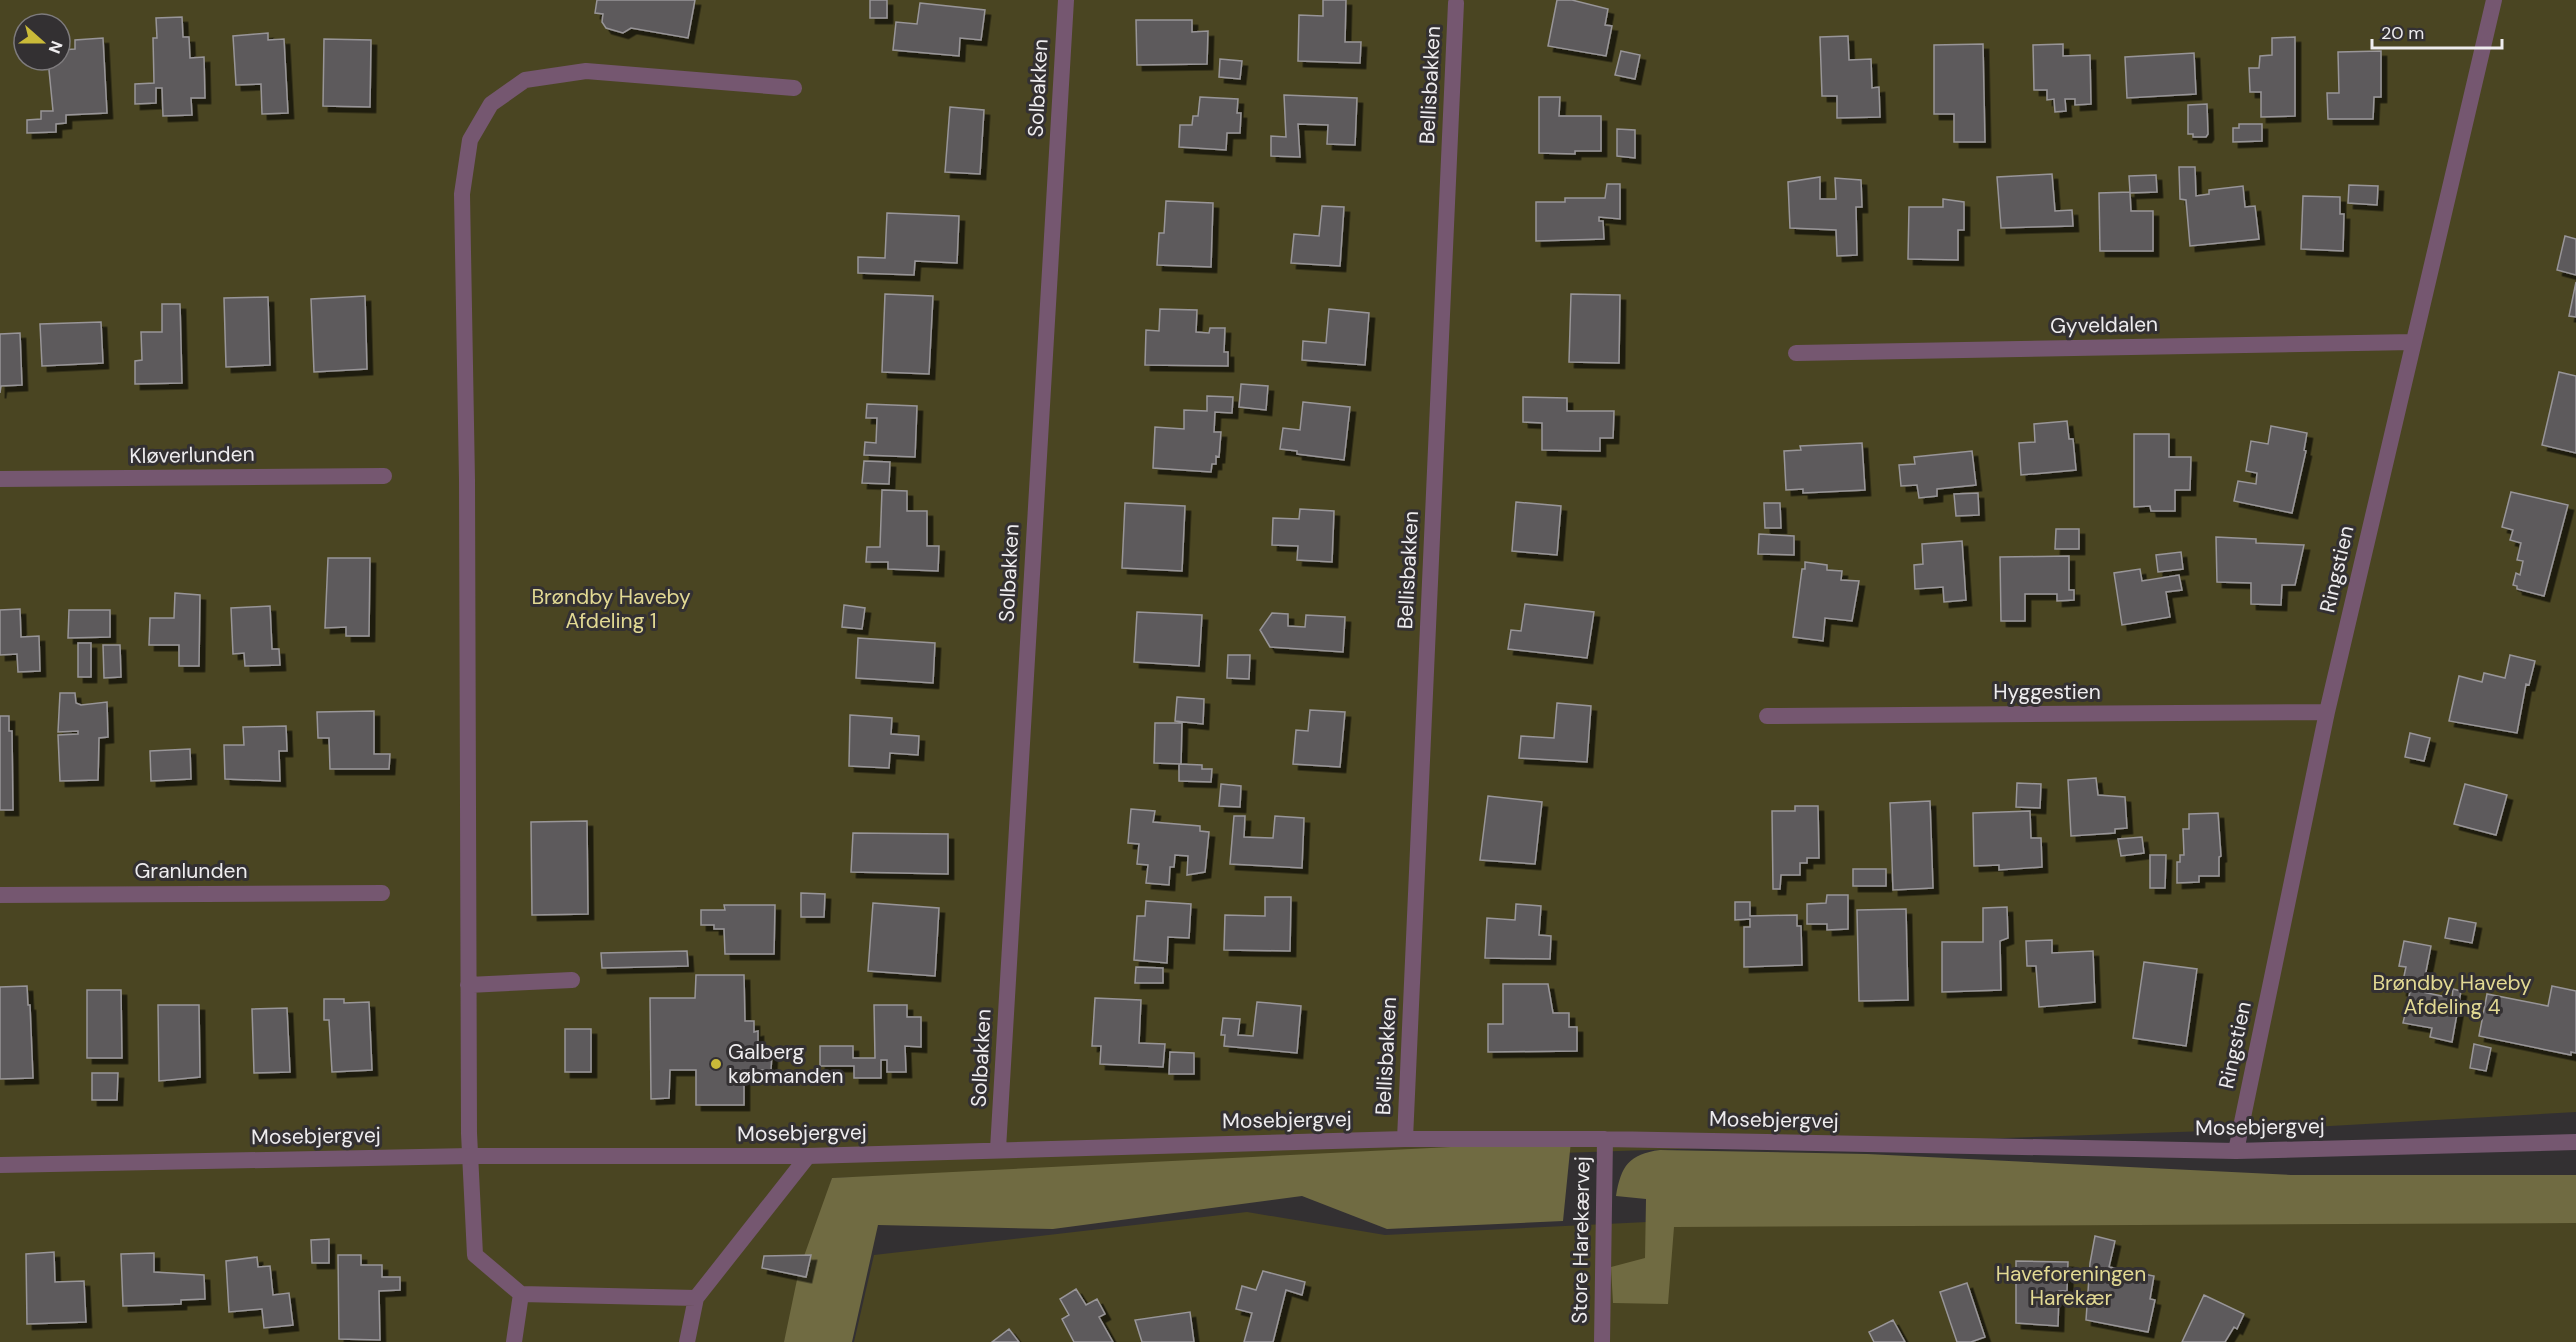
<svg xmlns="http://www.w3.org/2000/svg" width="2576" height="1342" font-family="'DM Sans',sans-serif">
<defs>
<filter id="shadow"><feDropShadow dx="5.5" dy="5.5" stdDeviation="0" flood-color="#0009"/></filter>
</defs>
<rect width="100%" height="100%" fill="#333032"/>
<path fill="#4a4522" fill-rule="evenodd" d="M 0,0 L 2576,0 L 2576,1112 L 2295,1128 L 832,1178 L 784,1342 L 0,1342 ZM 24,24 L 60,24 L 60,60 L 24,60 Z
M 2576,1176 L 2576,1342 L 854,1342 L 874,1255 L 1247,1212 L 1385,1235 Z"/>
<path fill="#706b42" d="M 1571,1141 L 1563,1221 L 1387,1229 L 1302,1196 L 1053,1229 L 878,1225 L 852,1342 L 784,1342 L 799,1270 L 832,1178 Z
M 1660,1150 L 1867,1154 L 2291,1175 L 2576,1175 L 2576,1223 L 1674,1227 L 1668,1304 L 1613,1303 L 1611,1267 L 1645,1258 L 1646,1199 L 1616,1196 C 1621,1166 1629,1154 1660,1150 Z"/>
<path fill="#5d5a5c" stroke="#989598" stroke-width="1.5" filter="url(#shadow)" d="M 597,0 L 695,0 L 688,38 L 631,28 L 623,33 L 606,28 L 602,22 L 603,14 L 595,13 Z
M 870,0 L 887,0 L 887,18 L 870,18 Z
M 1323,0 L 1346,0 L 1345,42 L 1361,42 L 1360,63 L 1298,61 L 1299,15 L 1323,16 Z
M 1557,0 L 1572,0 L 1608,9 L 1605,25 L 1612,26 L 1606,56 L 1548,46 Z
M 920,3 L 985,10 L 981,40 L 960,38 L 959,56 L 893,50 L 896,22 L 917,24 Z
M 182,17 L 183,37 L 189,37 L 190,58 L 204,57 L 205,98 L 191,98 L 192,115 L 163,116 L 162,88 L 156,88 L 156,103 L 135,104 L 135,84 L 154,83 L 153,38 L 157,38 L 156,18 Z
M 1136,20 L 1192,20 L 1192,32 L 1208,31 L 1207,64 L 1137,65 Z
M 268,33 L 268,40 L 284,39 L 288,113 L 262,114 L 261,84 L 236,85 L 233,36 Z
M 1848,36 L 1849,60 L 1871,59 L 1872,88 L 1879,87 L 1880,117 L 1837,118 L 1837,96 L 1822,96 L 1820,37 Z
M 2295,37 L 2295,116 L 2261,117 L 2261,92 L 2250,92 L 2249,68 L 2259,68 L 2260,56 L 2272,55 L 2272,38 Z
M 103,38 L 107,113 L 66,115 L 66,123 L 56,124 L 56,132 L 27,133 L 27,120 L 41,119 L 41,111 L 53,111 L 48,60 L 60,60 L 60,50 L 75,49 L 75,40 Z
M 324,39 L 371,40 L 370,107 L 323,106 Z
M 1983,44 L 1985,142 L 1954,142 L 1954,114 L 1934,114 L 1934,45 Z
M 2063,44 L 2063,56 L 2090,55 L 2091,104 L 2075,105 L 2075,99 L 2065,99 L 2066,111 L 2055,112 L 2054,99 L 2047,100 L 2047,90 L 2034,90 L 2033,45 Z
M 1621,51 L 1640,55 L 1635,79 L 1615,75 Z
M 2381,51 L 2381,97 L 2374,97 L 2373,119 L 2328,119 L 2327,93 L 2339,93 L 2338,52 Z
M 2194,53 L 2196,94 L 2127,98 L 2125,57 Z
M 1220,59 L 1242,61 L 1240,79 L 1219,77 Z
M 1284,95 L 1357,98 L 1355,145 L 1327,144 L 1328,125 L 1298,124 L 1300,157 L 1271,156 L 1271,136 L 1286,137 Z
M 1200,97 L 1238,99 L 1237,113 L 1241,113 L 1240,133 L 1227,133 L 1226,150 L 1179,147 L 1180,125 L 1192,125 L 1193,116 L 1198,116 Z
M 1539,97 L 1560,97 L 1559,116 L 1601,116 L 1601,151 L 1575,151 L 1575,154 L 1539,153 Z
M 2207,104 L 2208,134 L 2206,137 L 2193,137 L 2193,134 L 2188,134 L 2188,105 Z
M 950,107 L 984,110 L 980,174 L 945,172 Z
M 2239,124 L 2262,124 L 2262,141 L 2233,142 L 2233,128 L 2239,128 Z
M 1617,129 L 1635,130 L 1635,158 L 1617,156 Z
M 2179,167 L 2195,167 L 2196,196 L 2209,194 L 2209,190 L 2243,186 L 2245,207 L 2255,206 L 2259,239 L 2190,246 L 2186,200 L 2180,199 Z
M 2052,174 L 2055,211 L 2072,210 L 2073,226 L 2001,228 L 1997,177 Z
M 2156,175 L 2157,192 L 2130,193 L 2131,211 L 2153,211 L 2153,251 L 2100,251 L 2099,193 L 2130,192 L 2129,176 Z
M 1820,177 L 1820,199 L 1836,199 L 1835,178 L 1861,180 L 1862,207 L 1856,207 L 1857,255 L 1837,256 L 1836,230 L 1790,228 L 1788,182 Z
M 1607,184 L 1620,184 L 1620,219 L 1599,217 L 1599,221 L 1603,221 L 1604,239 L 1536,241 L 1536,202 L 1565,202 L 1565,198 L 1605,198 Z
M 2349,185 L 2378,186 L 2377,205 L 2348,203 Z
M 2303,196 L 2340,197 L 2340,214 L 2344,214 L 2343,251 L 2301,249 Z
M 1943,199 L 1964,202 L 1964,230 L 1958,230 L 1958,260 L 1908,259 L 1909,207 L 1943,207 Z
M 1166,201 L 1213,203 L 1211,267 L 1157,265 L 1159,233 L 1164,233 Z
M 1322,206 L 1344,207 L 1340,266 L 1291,263 L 1294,234 L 1319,236 Z
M 887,213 L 959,216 L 957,263 L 915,261 L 914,275 L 858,273 L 858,257 L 885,258 Z
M 2565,236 L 2576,239 L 2576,275 L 2557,270 Z
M 2576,282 L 2576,317 L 2569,316 Z
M 885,294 L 933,296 L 929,374 L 882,372 Z
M 1571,294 L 1620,295 L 1619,363 L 1569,362 Z
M 365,296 L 367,369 L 314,372 L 311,299 Z
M 268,297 L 270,365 L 226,367 L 224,298 Z
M 162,304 L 180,304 L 182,383 L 135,384 L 135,361 L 142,360 L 141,332 L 162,332 Z
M 1160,309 L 1197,310 L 1196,332 L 1209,333 L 1210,328 L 1225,328 L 1224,352 L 1228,352 L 1228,366 L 1145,365 L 1146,330 L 1159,331 Z
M 1329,309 L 1369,313 L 1365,365 L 1302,360 L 1303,341 L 1326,343 Z
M 101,322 L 103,363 L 42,366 L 40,324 Z
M 20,333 L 22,385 L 1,386 L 0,393 L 0,334 Z
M 2559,372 L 2576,376 L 2576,453 L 2542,445 Z
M 1241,384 L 1268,386 L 1266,410 L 1239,407 Z
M 1207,396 L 1233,397 L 1232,413 L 1215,412 L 1214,432 L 1221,432 L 1219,457 L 1216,456 L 1216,464 L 1212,464 L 1211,472 L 1153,468 L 1155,427 L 1184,429 L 1184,410 L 1207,411 Z
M 1523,397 L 1567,398 L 1567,411 L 1614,411 L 1613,438 L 1600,438 L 1600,451 L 1542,450 L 1542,423 L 1523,422 Z
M 1303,402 L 1350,407 L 1344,460 L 1297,454 L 1297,451 L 1280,449 L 1283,428 L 1300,430 Z
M 867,404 L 917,406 L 915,457 L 864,455 L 865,442 L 876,443 L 877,418 L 866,418 Z
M 2067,421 L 2069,439 L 2073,439 L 2076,470 L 2021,475 L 2019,443 L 2035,442 L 2034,424 Z
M 2271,426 L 2307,433 L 2304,450 L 2306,451 L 2292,513 L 2234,501 L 2238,481 L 2256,484 L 2257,473 L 2246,471 L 2251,441 L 2268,444 Z
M 2134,434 L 2169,434 L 2169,457 L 2191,457 L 2190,490 L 2175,490 L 2175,511 L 2151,511 L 2150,506 L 2134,507 Z
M 1862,443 L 1865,490 L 1803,493 L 1803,489 L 1786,490 L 1784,451 L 1801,450 L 1800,446 Z
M 1972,451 L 1976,485 L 1937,489 L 1937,496 L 1919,498 L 1917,485 L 1901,486 L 1899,465 L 1915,464 L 1914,457 Z
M 864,461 L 890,462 L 889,484 L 862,483 Z
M 882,490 L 907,491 L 907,511 L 927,511 L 927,546 L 939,546 L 938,571 L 888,569 L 888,562 L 866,562 L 867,547 L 880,547 Z
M 2511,492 L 2568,505 L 2544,596 L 2517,589 L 2517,586 L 2513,585 L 2516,573 L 2520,575 L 2523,561 L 2517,560 L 2521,543 L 2510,540 L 2513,530 L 2502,527 Z
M 1978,493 L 1979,515 L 1956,516 L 1954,494 Z
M 1516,502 L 1561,506 L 1557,555 L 1512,551 Z
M 1125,503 L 1185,506 L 1182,571 L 1122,568 Z
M 1764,503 L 1780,503 L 1781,528 L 1765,528 Z
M 1300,509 L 1334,511 L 1332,562 L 1297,560 L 1298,546 L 1272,545 L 1273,518 L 1299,519 Z
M 2056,529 L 2079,529 L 2079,549 L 2055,549 Z
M 1759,534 L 1794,536 L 1794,555 L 1758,554 Z
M 2216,537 L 2256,539 L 2256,543 L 2304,545 L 2295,585 L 2282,585 L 2281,605 L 2251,604 L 2251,583 L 2217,582 Z
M 1962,541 L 1966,600 L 1944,602 L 1943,587 L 1915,589 L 1914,565 L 1923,564 L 1922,544 Z
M 2181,552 L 2183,569 L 2158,572 L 2156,555 Z
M 2069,556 L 2069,590 L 2074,590 L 2074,600 L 2057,601 L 2057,594 L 2025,594 L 2025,621 L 2001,621 L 2000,557 Z
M 328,558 L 370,558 L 369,636 L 346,636 L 346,627 L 325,628 Z
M 1805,562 L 1827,565 L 1827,570 L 1842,571 L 1841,580 L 1859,581 L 1852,621 L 1825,618 L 1823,641 L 1793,637 L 1802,569 L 1805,569 Z
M 2140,569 L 2142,581 L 2179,575 L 2182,590 L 2166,592 L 2170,617 L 2122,625 L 2114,573 Z
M 175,593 L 200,595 L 199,666 L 179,666 L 179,645 L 149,645 L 150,618 L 174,618 Z
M 1525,604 L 1594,612 L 1587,658 L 1508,649 L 1511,630 L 1521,631 Z
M 844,605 L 865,608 L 862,629 L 842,627 Z
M 270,606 L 272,649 L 279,649 L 280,665 L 245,666 L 244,653 L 233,654 L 231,608 Z
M 20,609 L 21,637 L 39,636 L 40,671 L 18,672 L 17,654 L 0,655 L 0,610 Z
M 69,610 L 110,610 L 110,637 L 68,638 Z
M 1137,612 L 1202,615 L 1199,666 L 1134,662 Z
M 1272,613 L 1288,614 L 1288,626 L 1305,627 L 1306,615 L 1345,617 L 1343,652 L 1270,647 L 1260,630 Z
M 858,638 L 935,643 L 933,683 L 856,678 Z
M 78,643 L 91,643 L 91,677 L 78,677 Z
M 103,645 L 120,645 L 121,677 L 104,678 Z
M 1228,655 L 1250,655 L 1249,679 L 1227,678 Z
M 2510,655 L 2535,661 L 2529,685 L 2526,684 L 2517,733 L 2449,721 L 2459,676 L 2482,682 L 2484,673 L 2505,678 Z
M 60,693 L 75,693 L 76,703 L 81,705 L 107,702 L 108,737 L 99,738 L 98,780 L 60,781 L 58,735 L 78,734 L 78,731 L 58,732 Z
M 1177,697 L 1204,699 L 1203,724 L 1175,721 Z
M 1557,703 L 1591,706 L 1587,762 L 1519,758 L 1521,736 L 1554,738 Z
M 1310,710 L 1345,712 L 1340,767 L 1293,764 L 1296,730 L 1308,731 Z
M 374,711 L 374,754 L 390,754 L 389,769 L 330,769 L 329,738 L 318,738 L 317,712 Z
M 850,715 L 892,718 L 891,734 L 919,736 L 918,755 L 890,753 L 889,768 L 849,766 Z
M 0,716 L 9,716 L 9,731 L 12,731 L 13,810 L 0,810 Z
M 1155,723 L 1182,723 L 1181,764 L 1154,763 Z
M 286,726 L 287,751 L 279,751 L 280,781 L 225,779 L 224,745 L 244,745 L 243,727 Z
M 2410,733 L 2430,738 L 2424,761 L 2405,757 Z
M 190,749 L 191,779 L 151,781 L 150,751 Z
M 1179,764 L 1202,765 L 1202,769 L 1212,769 L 1211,782 L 1179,781 Z
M 2096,778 L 2098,795 L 2125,797 L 2127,828 L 2115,829 L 2115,833 L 2071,836 L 2068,780 Z
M 2017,783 L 2041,784 L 2040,808 L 2016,807 Z
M 1221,784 L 1241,786 L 1240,807 L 1219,806 Z
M 2465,784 L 2507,795 L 2496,835 L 2454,824 Z
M 1488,796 L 1542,802 L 1535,864 L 1480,860 Z
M 1930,801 L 1933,888 L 1893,890 L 1890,803 Z
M 1795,806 L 1818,806 L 1819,858 L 1807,858 L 1807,863 L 1800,863 L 1800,875 L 1781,875 L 1780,889 L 1773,889 L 1772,811 L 1795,811 Z
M 1131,809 L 1155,811 L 1153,822 L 1200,826 L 1200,831 L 1209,832 L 1205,872 L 1187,875 L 1188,856 L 1175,855 L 1174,867 L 1170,867 L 1169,885 L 1146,883 L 1148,865 L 1137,864 L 1139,844 L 1128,843 Z
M 2030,811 L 2031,838 L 2041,838 L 2042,867 L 1999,870 L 1999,865 L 1974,866 L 1973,813 Z
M 2218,813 L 2221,856 L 2219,857 L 2219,876 L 2199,876 L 2199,882 L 2177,883 L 2177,862 L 2180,862 L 2180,855 L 2184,855 L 2183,829 L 2189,829 L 2189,814 Z
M 1234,816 L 1245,816 L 1244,837 L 1273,838 L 1275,816 L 1304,818 L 1302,868 L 1230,864 Z
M 587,821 L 588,914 L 532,915 L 531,822 Z
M 853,833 L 948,834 L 948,874 L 851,872 Z
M 2142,837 L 2144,853 L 2121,856 L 2118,839 Z
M 2150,855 L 2166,855 L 2165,888 L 2150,888 Z
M 1853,869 L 1886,869 L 1886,886 L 1853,886 Z
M 801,893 L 825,894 L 824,917 L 801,917 Z
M 1827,895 L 1848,895 L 1848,929 L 1827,930 L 1827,924 L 1807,924 L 1807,904 L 1826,903 Z
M 1265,897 L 1291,897 L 1290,951 L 1224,950 L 1225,915 L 1265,916 Z
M 1146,901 L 1191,904 L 1189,938 L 1168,937 L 1167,963 L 1134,960 L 1137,916 L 1145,916 Z
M 1735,902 L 1750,902 L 1750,916 L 1797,915 L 1797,926 L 1801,926 L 1802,965 L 1744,967 L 1744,927 L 1750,927 L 1750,919 L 1735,920 Z
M 873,903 L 939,908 L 935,976 L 868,971 Z
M 1516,904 L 1541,906 L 1539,935 L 1551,936 L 1550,959 L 1485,958 L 1487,918 L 1515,920 Z
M 724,905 L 775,905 L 774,954 L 725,954 L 724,929 L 714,929 L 714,925 L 701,925 L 701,910 L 725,910 Z
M 2007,907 L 2008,938 L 2000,941 L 2001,990 L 1942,992 L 1942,942 L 1983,942 L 1983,908 Z
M 1906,909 L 1908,1000 L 1859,1001 L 1857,910 Z
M 2449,918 L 2476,923 L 2472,943 L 2445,938 Z
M 2052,940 L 2052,953 L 2093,951 L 2095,1002 L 2039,1007 L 2036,966 L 2027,966 L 2026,941 Z
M 2404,941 L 2431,946 L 2422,992 L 2452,998 L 2453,989 L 2461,991 L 2452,1042 L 2430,1037 L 2432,1028 L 2403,1023 L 2410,992 L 2401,990 L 2406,967 L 2399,966 Z
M 687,951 L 688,966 L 602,968 L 601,953 Z
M 2144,962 L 2197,969 L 2186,1046 L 2133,1038 Z
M 1136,967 L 1163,968 L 1163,983 L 1135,983 Z
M 696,975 L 744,975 L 745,1021 L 754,1021 L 754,1032 L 758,1031 L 758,1054 L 772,1053 L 771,1070 L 744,1070 L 744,1105 L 696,1105 L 696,1070 L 670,1070 L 669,1098 L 651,1099 L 650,998 L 695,998 Z
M 1503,984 L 1548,984 L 1553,1013 L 1569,1013 L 1569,1027 L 1577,1027 L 1577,1051 L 1488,1052 L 1488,1024 L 1503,1024 Z
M 27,986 L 28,1005 L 30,1005 L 33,1078 L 0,1079 L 0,987 Z
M 2552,986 L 2576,991 L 2576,1053 L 2571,1052 L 2571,1055 L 2479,1036 L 2487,994 L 2548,1006 Z
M 87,990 L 121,990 L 122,1058 L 87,1058 Z
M 1095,998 L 1141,1000 L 1139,1043 L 1165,1044 L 1163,1067 L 1100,1064 L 1101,1046 L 1092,1046 Z
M 324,999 L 344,999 L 344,1003 L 369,1002 L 372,1070 L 332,1072 L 329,1020 L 324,1020 Z
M 1257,1002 L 1301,1006 L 1297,1053 L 1224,1046 L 1225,1035 L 1221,1035 L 1223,1018 L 1240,1019 L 1238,1035 L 1253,1036 Z
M 158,1005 L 199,1005 L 200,1077 L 159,1081 Z
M 874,1005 L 907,1005 L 907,1017 L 921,1017 L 921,1047 L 905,1046 L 906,1072 L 887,1072 L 887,1060 L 881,1060 L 881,1078 L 854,1078 L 854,1066 L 820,1066 L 820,1046 L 853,1046 L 853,1058 L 875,1058 Z
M 287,1008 L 290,1072 L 254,1073 L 252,1009 Z
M 565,1029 L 591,1029 L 591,1072 L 565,1072 Z
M 2474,1044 L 2491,1048 L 2486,1071 L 2470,1068 Z
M 1170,1052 L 1194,1053 L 1194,1074 L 1169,1074 Z
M 92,1073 L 118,1073 L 117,1100 L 92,1100 Z
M 2095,1236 L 2115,1241 L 2109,1267 L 2154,1276 L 2150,1299 L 2155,1300 L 2148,1332 L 2086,1320 L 2090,1263 Z
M 329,1239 L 329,1263 L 312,1263 L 311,1240 Z
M 54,1252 L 55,1282 L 84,1281 L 86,1322 L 27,1324 L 26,1254 Z
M 154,1253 L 154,1272 L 204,1275 L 205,1299 L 181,1300 L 181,1304 L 123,1306 L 121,1254 Z
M 338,1255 L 361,1255 L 361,1265 L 382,1265 L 382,1277 L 400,1277 L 400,1290 L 379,1291 L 380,1340 L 339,1339 Z
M 811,1255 L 806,1277 L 762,1268 L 764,1256 Z
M 257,1257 L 258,1267 L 270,1266 L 273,1295 L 289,1293 L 293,1325 L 264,1328 L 262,1309 L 229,1312 L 226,1261 Z
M 2016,1261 L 2068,1262 L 2067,1291 L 2059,1291 L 2058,1326 L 2016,1323 Z
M 1263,1271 L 1305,1282 L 1302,1295 L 1286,1290 L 1273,1342 L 1244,1342 L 1252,1313 L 1236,1309 L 1242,1286 L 1256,1290 Z
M 1967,1283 L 1985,1337 L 1971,1342 L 1957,1342 L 1940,1292 Z
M 1076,1289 L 1086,1305 L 1097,1299 L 1105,1314 L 1099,1317 L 1113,1342 L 1074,1342 L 1062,1319 L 1069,1315 L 1060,1299 Z
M 2204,1295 L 2244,1314 L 2237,1329 L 2234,1327 L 2225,1342 L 2182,1342 Z
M 1190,1312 L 1194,1342 L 1142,1342 L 1135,1320 Z
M 1893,1320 L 1905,1342 L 1874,1342 L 1869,1332 Z
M 1009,1329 L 1019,1342 L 992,1342 Z"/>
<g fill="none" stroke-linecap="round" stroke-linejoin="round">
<path stroke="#755770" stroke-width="16" d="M 794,88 L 586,71 L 525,80 L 491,104 L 470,140 L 462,194 L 467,480 L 469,1133 L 475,1255 L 521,1294 L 696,1298 L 808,1156
M 468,985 L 572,980
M 514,1342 L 521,1294
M 687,1342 L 696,1298"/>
<path stroke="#755770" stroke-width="16" d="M 1796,353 L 2413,342
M 0,479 L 384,476
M 1767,716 L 2327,712
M 0,895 L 382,893
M 1405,1139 L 1456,3
M 998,1149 L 1066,0
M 2236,1151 L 2327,712 L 2494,0
M 0,1165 L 470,1156 L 808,1156 L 1405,1139 L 1605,1139 L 2236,1151 L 2576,1142
M 1602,1342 L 1605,1139"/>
</g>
<circle fill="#caba39" stroke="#333032" stroke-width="2" cx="716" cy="1064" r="6"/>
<g text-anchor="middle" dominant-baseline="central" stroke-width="6" stroke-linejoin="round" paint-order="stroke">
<g font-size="21" fill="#eeecee" stroke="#333032">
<text transform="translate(1430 85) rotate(-87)">Bellisbakken</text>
<text transform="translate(1038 88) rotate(-87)">Solbakken</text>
<text transform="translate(2104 325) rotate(-1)">Gyveldalen</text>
<text transform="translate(192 455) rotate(-1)">Kløverlunden</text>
<text transform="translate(2337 569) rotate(-77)">Ringstien</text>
<text transform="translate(1408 570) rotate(-87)">Bellisbakken</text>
<text transform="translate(1009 573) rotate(-87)">Solbakken</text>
<text x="2047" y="692">Hyggestien</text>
<text x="191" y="871">Granlunden</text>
<text transform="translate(2235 1045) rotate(-78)">Ringstien</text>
<text transform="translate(1386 1056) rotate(-87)">Bellisbakken</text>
<text transform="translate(981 1058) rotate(-87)">Solbakken</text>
<text transform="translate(1287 1120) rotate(-1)">Mosebjergvej</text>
<text transform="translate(1774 1120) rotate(1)">Mosebjergvej</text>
<text transform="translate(2260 1127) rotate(-1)">Mosebjergvej</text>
<text transform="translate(802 1133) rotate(-1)">Mosebjergvej</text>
<text transform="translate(316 1136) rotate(-1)">Mosebjergvej</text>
<text transform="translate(1581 1240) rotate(-89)">Store Harekærvej</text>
</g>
<g font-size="21" fill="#e2d993" stroke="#333032">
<text x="611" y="597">Brøndby Haveby<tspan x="611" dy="24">Afdeling 1</tspan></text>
<text x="2452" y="983">Brøndby Haveby<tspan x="2452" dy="24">Afdeling 4</tspan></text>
<text x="2071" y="1274">Haveforeningen<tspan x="2071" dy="24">Harekær</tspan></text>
</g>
<g font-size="21" fill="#eeecee" stroke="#333032" text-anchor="start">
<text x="728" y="1052">Galberg<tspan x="728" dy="24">købmanden</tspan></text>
</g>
</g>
<g transform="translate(42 42) rotate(111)"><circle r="28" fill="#333032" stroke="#7e7b7d" stroke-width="1.5"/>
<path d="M0-4.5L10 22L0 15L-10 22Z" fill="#caba39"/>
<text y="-9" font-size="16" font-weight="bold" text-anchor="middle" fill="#eeecee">N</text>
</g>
<path d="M2372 39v9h130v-9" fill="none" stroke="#eeecee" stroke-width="3"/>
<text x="2381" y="39" font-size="18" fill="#eeecee" stroke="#333032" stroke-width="4.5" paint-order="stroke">20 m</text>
</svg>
